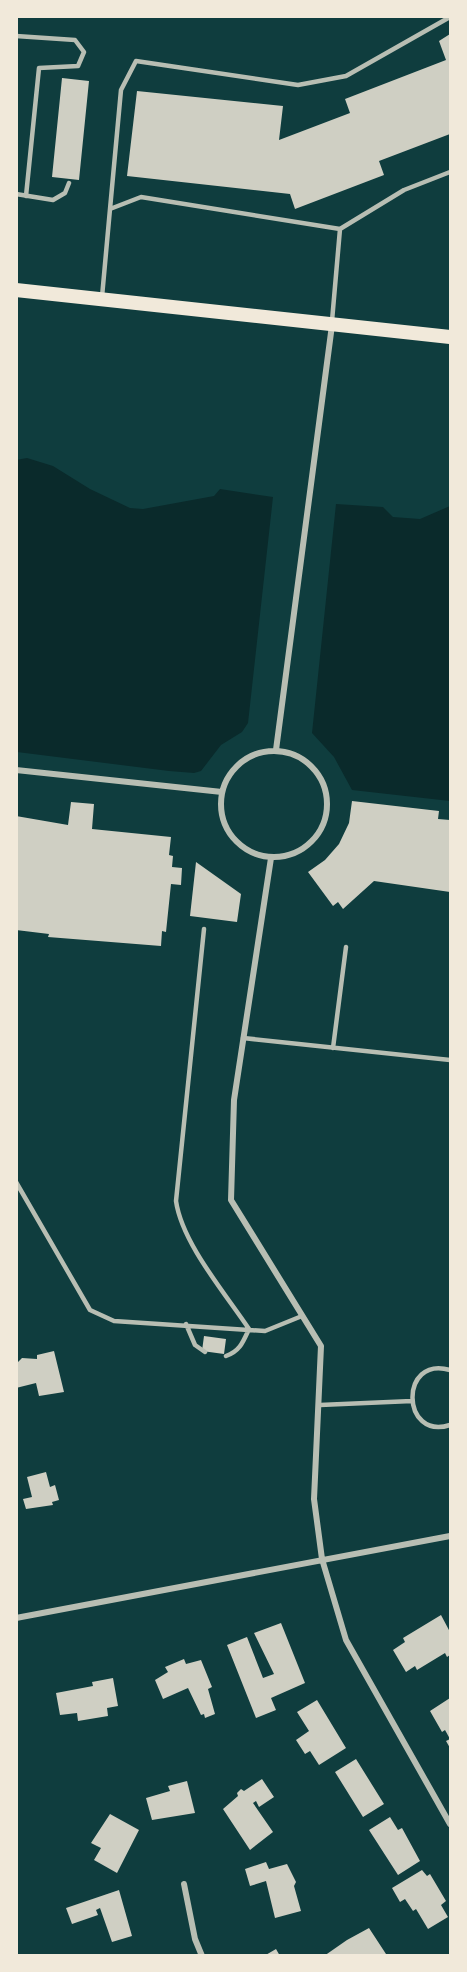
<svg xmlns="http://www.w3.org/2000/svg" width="467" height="1972" font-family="Poppins,sans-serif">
<rect width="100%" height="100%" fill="#0f3d3e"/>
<path fill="#0a2a2b" d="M 27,458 L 53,466 L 90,489 L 130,508 L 143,509 L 214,496 L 220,489 L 273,497 L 248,723 L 242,732 L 221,745 L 201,771 L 194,773 L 169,771 L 17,752 L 16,460 Z
M 336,504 L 383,507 L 393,517 L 420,519 L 450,506 L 450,801 L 352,790 L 334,757 L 312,733 Z"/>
<path fill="#cfcfc3" d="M 450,34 L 450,134 L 379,161 L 384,175 L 295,209 L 290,194 L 127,176 L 137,91 L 283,106 L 279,140 L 350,113 L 345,99 L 446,60 L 439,41 Z
M 62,78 L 89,81 L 79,180 L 52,177 Z
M 352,801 L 439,811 L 438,819 L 450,820 L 450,892 L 374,881 L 343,909 L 338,902 L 333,906 L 308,872 L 325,860 L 339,844 L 349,823 Z
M 71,802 L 94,804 L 92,829 L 171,837 L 169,855 L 173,856 L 172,867 L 182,868 L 181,885 L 171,884 L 166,932 L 162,931 L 161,946 L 48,937 L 49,934 L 16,930 L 16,816 L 68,825 Z
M 196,862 L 241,894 L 237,922 L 190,916 Z
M 204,1336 L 226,1339 L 224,1354 L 202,1351 Z
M 54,1351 L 64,1392 L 39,1396 L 36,1383 L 16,1388 L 16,1364 L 22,1358 L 37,1359 L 37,1355 Z
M 46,1472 L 50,1487 L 55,1485 L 59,1500 L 52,1502 L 53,1505 L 26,1509 L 23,1499 L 32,1497 L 27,1477 Z
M 441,1615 L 450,1632 L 450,1655 L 447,1657 L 445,1653 L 417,1670 L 415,1666 L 406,1672 L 393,1650 L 405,1642 L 403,1638 Z
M 281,1623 L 305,1683 L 271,1698 L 276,1710 L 256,1718 L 227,1645 L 247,1637 L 263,1678 L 274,1674 L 254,1633 Z
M 184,1659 L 186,1664 L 201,1660 L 212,1687 L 208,1689 L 215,1714 L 205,1718 L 204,1714 L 201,1715 L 188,1688 L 163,1699 L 155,1680 L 168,1672 L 165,1667 Z
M 113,1678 L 118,1706 L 107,1708 L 108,1716 L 78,1721 L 77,1713 L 60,1715 L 56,1693 L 93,1686 L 92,1682 Z
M 450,1698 L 450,1748 L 446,1741 L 450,1739 L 445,1730 L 442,1732 L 430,1711 Z
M 317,1700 L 346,1748 L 319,1765 L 310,1751 L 305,1754 L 296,1740 L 309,1731 L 297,1712 Z
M 356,1759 L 384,1804 L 363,1817 L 335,1772 Z
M 262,1779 L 274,1797 L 259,1807 L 256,1801 L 253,1803 L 273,1832 L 250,1850 L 223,1809 L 238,1796 L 237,1793 L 241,1789 L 244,1791 Z
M 187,1781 L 195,1813 L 152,1820 L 146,1798 L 170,1791 L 168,1786 Z
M 110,1814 L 139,1830 L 117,1873 L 94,1860 L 101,1848 L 91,1843 Z
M 390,1817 L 398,1830 L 402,1828 L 420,1861 L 398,1875 L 369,1830 Z
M 266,1862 L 269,1869 L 287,1864 L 296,1882 L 294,1886 L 301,1911 L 275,1918 L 266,1881 L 250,1886 L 245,1869 Z
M 422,1870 L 427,1876 L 430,1874 L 446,1901 L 441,1905 L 448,1917 L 428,1929 L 416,1909 L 413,1911 L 405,1899 L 400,1902 L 392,1888 Z
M 119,1890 L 132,1936 L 112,1942 L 100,1908 L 96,1910 L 98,1915 L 72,1924 L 66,1908 Z
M 369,1928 L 386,1954 L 324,1956 L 347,1940 Z
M 276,1949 L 280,1956 L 264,1956 Z"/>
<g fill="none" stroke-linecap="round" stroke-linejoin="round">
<path stroke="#b8beb3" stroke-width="4.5" d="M 16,36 L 75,40 L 84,52 L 78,66 L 39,68 L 26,196
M 16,194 L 53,200 L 65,193 L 69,183
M 110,209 L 121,90 L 136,61 L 298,85 L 346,76 L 450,17
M 102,297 L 110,209 L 141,197 L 340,229
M 332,321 L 340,229 L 404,190 L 450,172
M 204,929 L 176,1201 C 182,1243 225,1293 249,1329 C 243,1342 240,1351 226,1356
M 243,1038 L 450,1060
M 333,1048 L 346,947
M 16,1182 L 90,1310 L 114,1321 L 265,1331 L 302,1316
M 186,1324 L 195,1345 L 205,1352
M 450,1370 C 399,1355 401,1441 450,1425
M 320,1405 L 412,1401"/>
<path stroke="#b8beb3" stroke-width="6" d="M 276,750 L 332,325
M221 804a53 53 0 1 1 106 0a53 53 0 1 1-106 0Z
M 16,770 L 222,792
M 271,858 L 234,1100 L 231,1200 L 321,1346 L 314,1499 L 322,1559 L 346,1640 L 450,1824
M 16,1618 L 450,1536
M 184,1884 L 195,1939 L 202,1956"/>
<path stroke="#f1e9da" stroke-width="14" d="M 16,290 L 450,337"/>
</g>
<rect width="467" height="1972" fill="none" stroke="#f1e9da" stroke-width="36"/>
</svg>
